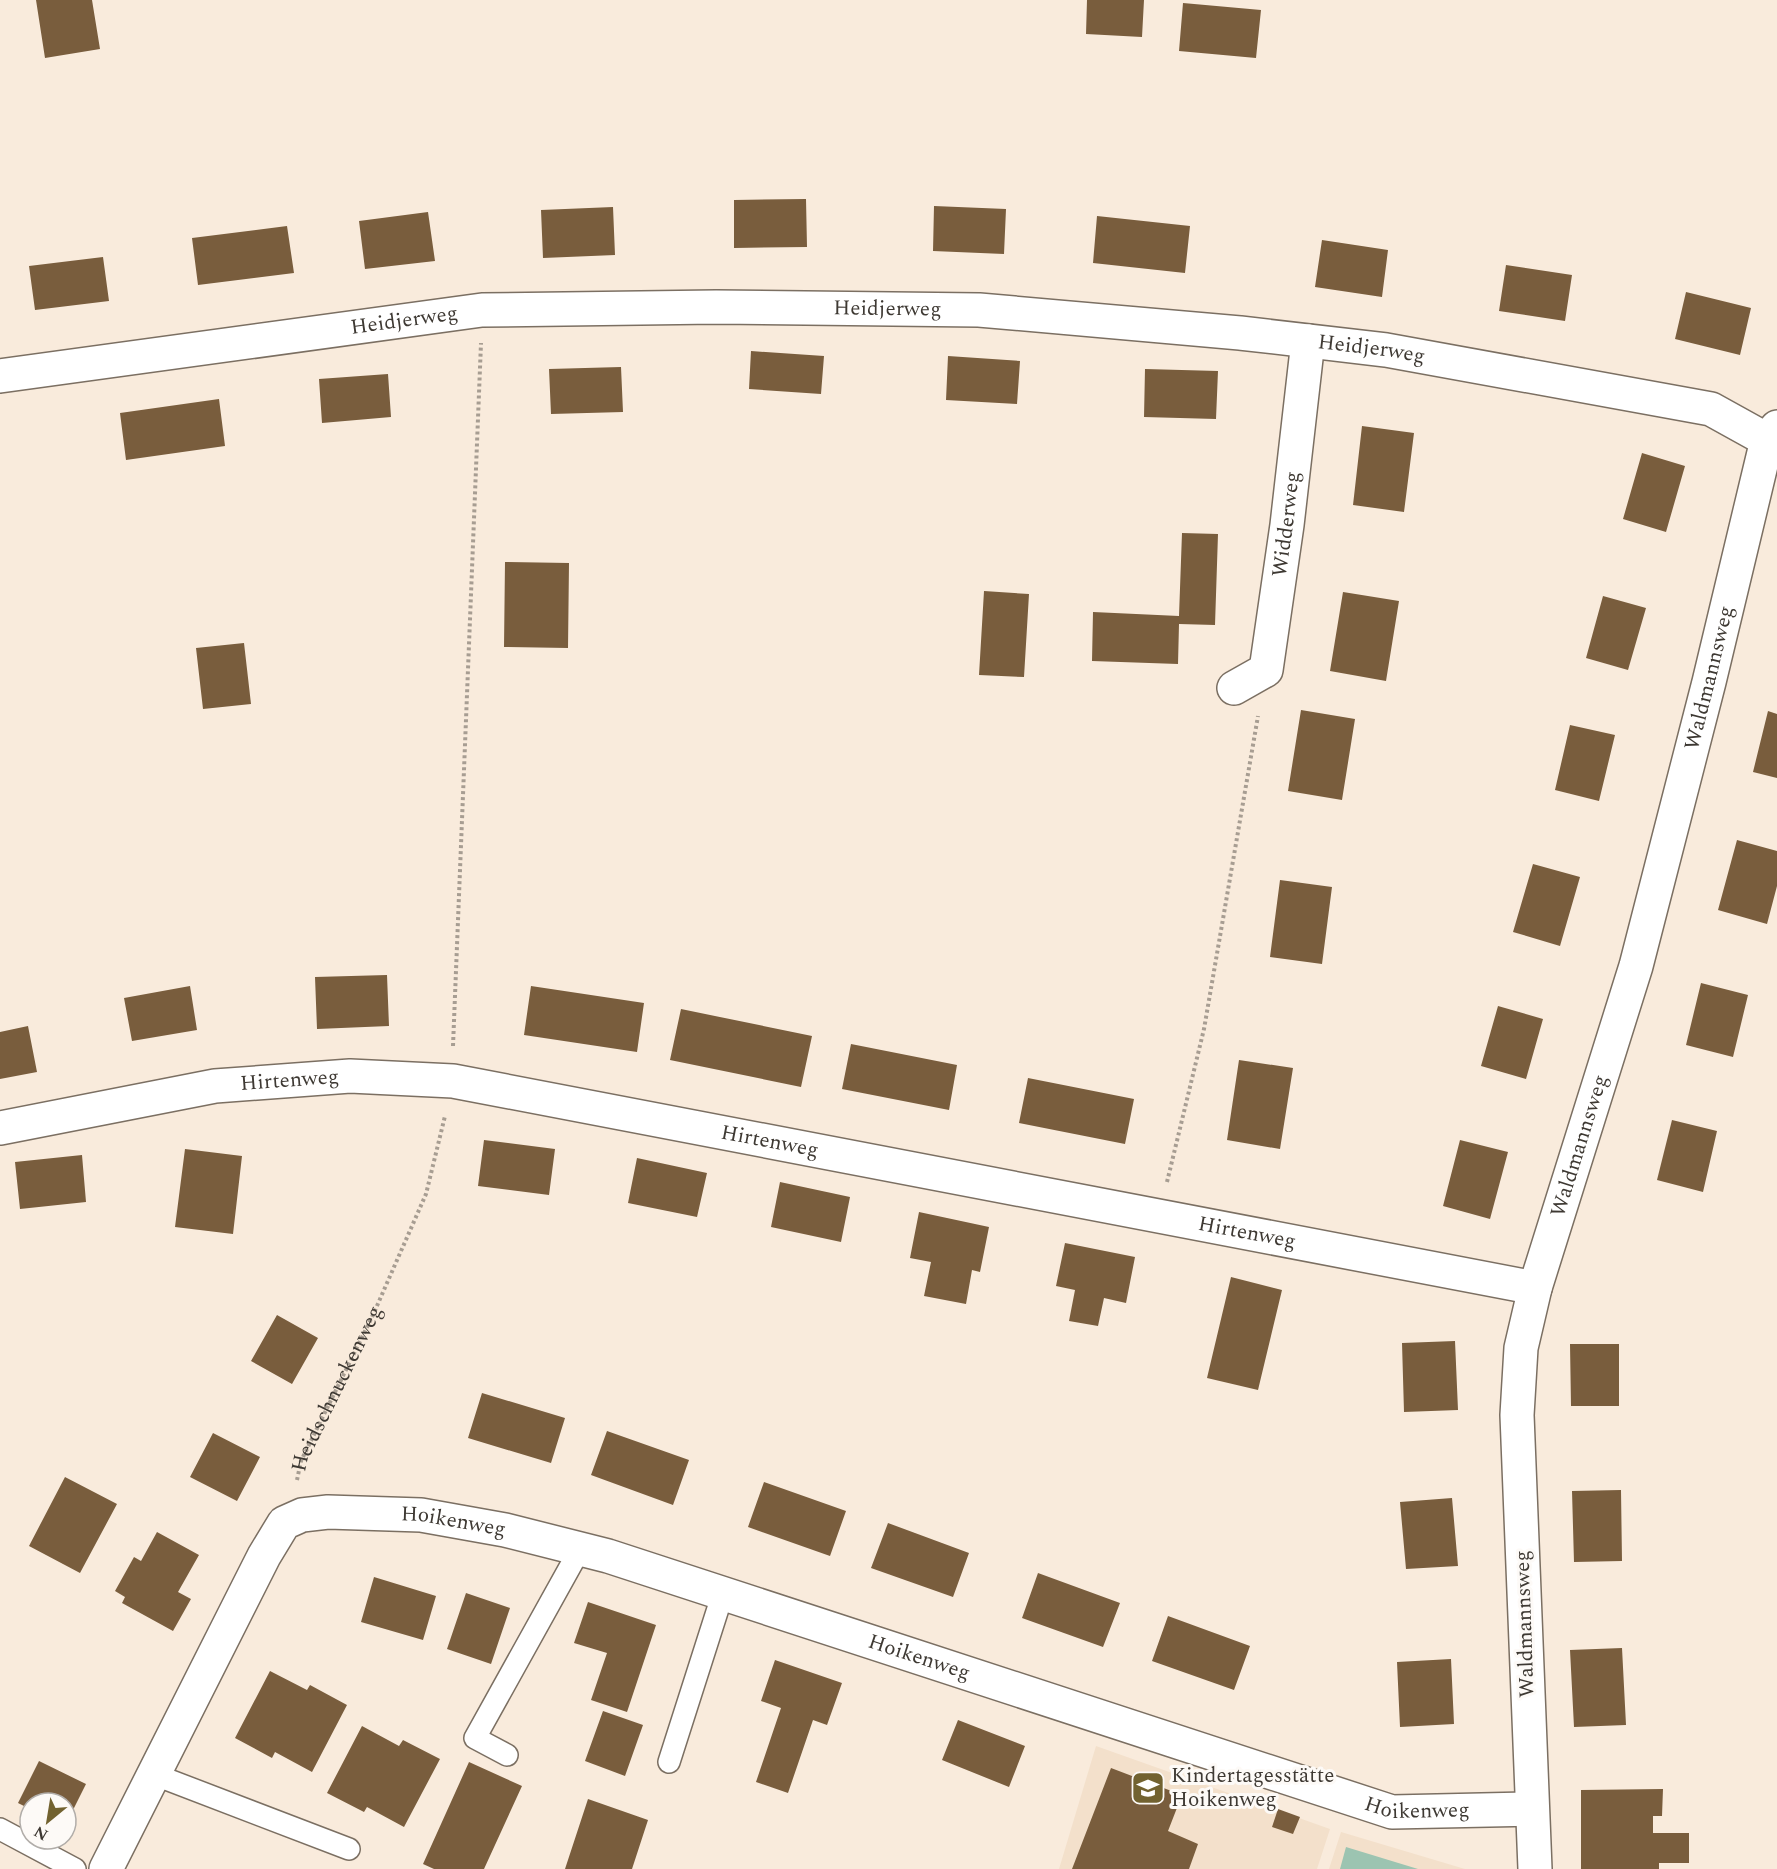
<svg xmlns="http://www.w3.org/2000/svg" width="1777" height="1869" font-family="Spectral,serif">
<rect width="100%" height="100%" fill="#f9ebdc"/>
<path fill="#f3e0cb" d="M 1096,1746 L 1330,1829 L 1317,1869 L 1059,1869 Z
M 1341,1832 L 1465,1869 L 1329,1869 Z"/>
<path fill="#9cc4b1" d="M 1346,1847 L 1418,1869 L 1340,1869 Z"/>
<path fill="#795d3d" d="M 36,0 L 92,0 L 100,49 L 45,58 Z
M 1087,0 L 1144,0 L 1142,37 L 1086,34 Z
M 1183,3 L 1261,10 L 1256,58 L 1179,51 Z
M 806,199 L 807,247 L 734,248 L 734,200 Z
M 934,206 L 1006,209 L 1004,254 L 933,251 Z
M 613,207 L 615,255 L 543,258 L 541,210 Z
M 428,212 L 435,261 L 365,269 L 359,221 Z
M 1097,216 L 1190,226 L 1185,273 L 1093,263 Z
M 287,226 L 294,273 L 198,285 L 192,238 Z
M 1322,240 L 1388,250 L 1382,297 L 1315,287 Z
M 103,257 L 109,301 L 35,310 L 29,266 Z
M 1506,265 L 1572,275 L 1565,321 L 1499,311 Z
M 1686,292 L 1751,308 L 1740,355 L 1675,339 Z
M 751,351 L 824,356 L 821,394 L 749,389 Z
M 948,356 L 1020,361 L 1017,404 L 946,400 Z
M 621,367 L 623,412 L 551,414 L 549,369 Z
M 1145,369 L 1218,371 L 1216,419 L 1144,417 Z
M 388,374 L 391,417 L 322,423 L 319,379 Z
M 219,399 L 225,446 L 126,460 L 120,413 Z
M 1362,426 L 1414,433 L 1404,512 L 1353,505 Z
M 1642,453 L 1685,466 L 1666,532 L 1623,519 Z
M 1182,533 L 1218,534 L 1215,625 L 1179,624 L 1178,664 L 1092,661 L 1093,612 L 1179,616 Z
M 505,562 L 569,563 L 568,648 L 504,647 Z
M 984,591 L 1029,594 L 1024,677 L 979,675 Z
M 1343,592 L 1399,601 L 1386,681 L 1330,671 Z
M 1603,596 L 1646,608 L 1628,670 L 1586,658 Z
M 244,643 L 251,704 L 203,709 L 196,648 Z
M 1301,710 L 1355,719 L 1342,800 L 1288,791 Z
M 1768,711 L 1777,714 L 1777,778 L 1753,772 Z
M 1570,725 L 1615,735 L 1599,801 L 1555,790 Z
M 1737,840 L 1777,851 L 1777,886 L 1767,924 L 1718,910 Z
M 1533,864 L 1580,877 L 1560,946 L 1513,932 Z
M 1280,880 L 1332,887 L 1322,964 L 1270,957 Z
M 387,975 L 389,1026 L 317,1029 L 315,977 Z
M 1701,983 L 1748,995 L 1733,1057 L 1686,1045 Z
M 190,986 L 197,1030 L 132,1041 L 124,998 Z
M 531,986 L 644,1003 L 637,1052 L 524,1035 Z
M 1498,1006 L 1543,1019 L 1526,1079 L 1481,1066 Z
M 681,1009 L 812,1036 L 801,1087 L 670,1060 Z
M 28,1026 L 37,1072 L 0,1079 L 0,1032 Z
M 851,1044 L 957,1065 L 949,1110 L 842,1089 Z
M 1239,1060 L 1293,1068 L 1280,1149 L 1227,1140 Z
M 1028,1078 L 1134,1099 L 1125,1144 L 1019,1123 Z
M 1672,1120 L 1717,1131 L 1703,1192 L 1657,1180 Z
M 484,1140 L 555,1149 L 549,1195 L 478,1186 Z
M 1460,1140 L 1508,1152 L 1490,1219 L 1443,1206 Z
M 185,1149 L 242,1156 L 233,1234 L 175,1227 Z
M 82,1155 L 86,1202 L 20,1209 L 15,1162 Z
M 637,1158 L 707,1173 L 697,1217 L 628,1203 Z
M 780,1182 L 850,1197 L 841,1242 L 771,1227 Z
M 919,1212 L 989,1227 L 980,1272 L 972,1270 L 966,1304 L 924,1296 L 931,1262 L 910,1258 Z
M 1065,1243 L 1135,1257 L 1126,1303 L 1104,1298 L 1098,1326 L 1069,1321 L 1075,1290 L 1056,1286 Z
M 1231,1277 L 1282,1290 L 1258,1390 L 1207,1378 Z
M 277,1315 L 318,1338 L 292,1384 L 251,1361 Z
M 1455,1341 L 1458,1410 L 1404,1412 L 1402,1343 Z
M 1570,1344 L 1619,1344 L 1619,1406 L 1571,1406 Z
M 482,1393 L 565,1418 L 551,1463 L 468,1438 Z
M 607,1431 L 689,1460 L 673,1505 L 591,1475 Z
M 213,1433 L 260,1457 L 237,1501 L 190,1477 Z
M 65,1477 L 117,1504 L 80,1573 L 29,1546 Z
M 764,1482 L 846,1511 L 830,1556 L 748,1527 Z
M 1621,1490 L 1622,1561 L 1574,1562 L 1572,1491 Z
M 1452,1498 L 1458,1566 L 1406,1569 L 1400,1502 Z
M 888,1523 L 969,1553 L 953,1597 L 871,1568 Z
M 157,1532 L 199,1555 L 178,1592 L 191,1599 L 173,1631 L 122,1603 L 125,1597 L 115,1591 L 134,1557 L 141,1561 Z
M 1038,1573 L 1120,1603 L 1103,1647 L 1022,1618 Z
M 374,1577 L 436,1596 L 423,1640 L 361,1622 Z
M 466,1593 L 510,1608 L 491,1664 L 447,1649 Z
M 588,1602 L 656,1625 L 627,1712 L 591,1700 L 607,1653 L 574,1643 Z
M 1168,1616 L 1250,1646 L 1234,1690 L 1152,1661 Z
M 1622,1648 L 1626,1725 L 1574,1727 L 1570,1650 Z
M 1451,1659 L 1454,1724 L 1400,1727 L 1397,1662 Z
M 775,1660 L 842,1683 L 827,1725 L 813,1720 L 788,1793 L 756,1782 L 781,1708 L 761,1701 Z
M 270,1671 L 307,1690 L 310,1685 L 347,1705 L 312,1772 L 275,1752 L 272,1758 L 235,1738 Z
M 603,1711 L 643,1725 L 625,1776 L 585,1761 Z
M 958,1720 L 1025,1746 L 1009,1787 L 942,1760 Z
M 362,1726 L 399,1746 L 403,1740 L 440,1759 L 404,1827 L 367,1807 L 364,1812 L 327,1793 Z
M 39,1761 L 86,1784 L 66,1824 L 66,1803 L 30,1803 L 30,1809 L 18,1803 Z
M 469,1762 L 522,1786 L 484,1869 L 434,1869 L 423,1864 Z
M 1111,1768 L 1182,1795 L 1168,1831 L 1198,1844 L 1189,1869 L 1072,1869 Z
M 1663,1789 L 1662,1816 L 1653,1816 L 1653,1833 L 1689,1833 L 1689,1863 L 1659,1863 L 1659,1869 L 1581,1869 L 1581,1790 Z
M 588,1799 L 648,1820 L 632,1869 L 565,1869 Z
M 1278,1809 L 1300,1817 L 1293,1834 L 1272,1827 Z"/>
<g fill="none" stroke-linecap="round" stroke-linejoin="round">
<g stroke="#7b6f62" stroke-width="24">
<path id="service" d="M 507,1755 L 475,1738 L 580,1549
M 669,1762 L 723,1593
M 153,1774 L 349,1849
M 0,1829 L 75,1869"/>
</g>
<g stroke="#7b6f62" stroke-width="36">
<g id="minor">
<path id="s2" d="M 0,376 L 482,310 L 716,307 L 979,310 L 1240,333 L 1386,350 L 1711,409 L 1767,440"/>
<path id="s3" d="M 1234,688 L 1266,670 L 1287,525 L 1308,341"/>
<path id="s4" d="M 0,1128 L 215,1086 L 350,1076 L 453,1081 L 1535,1288"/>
<path id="s5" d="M 106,1869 L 264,1556 L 284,1523 L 302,1515 L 328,1512 L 421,1515 L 505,1530 L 608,1556 L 1392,1812 L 1532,1809"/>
<path id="s6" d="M 1535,1869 L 1517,1415 L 1521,1348 L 1535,1288 L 1636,966 L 1709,682 L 1767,440 L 1777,427"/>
</g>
</g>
<g stroke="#a79d92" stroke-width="4" stroke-dasharray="3 3" stroke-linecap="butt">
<path d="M 453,1046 L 481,343"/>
<path d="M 1167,1182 L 1204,1029 L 1258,716"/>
<path id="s1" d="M 297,1480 L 301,1461 L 373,1315 L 426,1194 L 445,1116"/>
</g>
<use href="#service" stroke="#fff" stroke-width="21"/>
<use href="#minor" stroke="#fff" stroke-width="33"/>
</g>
<defs>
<g id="school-square" transform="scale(1.725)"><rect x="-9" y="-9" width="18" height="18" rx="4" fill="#726230" stroke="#fdfaf7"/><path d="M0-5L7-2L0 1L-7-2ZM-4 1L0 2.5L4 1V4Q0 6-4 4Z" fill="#fff"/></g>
</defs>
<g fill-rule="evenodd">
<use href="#school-square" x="1148" y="1788"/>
</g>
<g text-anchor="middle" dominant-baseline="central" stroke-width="6" stroke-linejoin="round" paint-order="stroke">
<g font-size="21" fill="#3e3933" stroke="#fdfaf7">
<text stroke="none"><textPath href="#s2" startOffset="892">Heidjerweg</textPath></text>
<text stroke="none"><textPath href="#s2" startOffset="408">Heidjerweg</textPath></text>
<text stroke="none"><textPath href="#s2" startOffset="1378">Heidjerweg</textPath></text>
<text stroke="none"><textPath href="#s3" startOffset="184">Widderweg</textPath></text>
<text stroke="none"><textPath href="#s6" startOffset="1218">Waldmannsweg</textPath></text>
<text stroke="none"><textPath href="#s4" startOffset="294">Hirtenweg</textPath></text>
<text stroke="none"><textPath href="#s4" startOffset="780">Hirtenweg</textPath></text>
<text stroke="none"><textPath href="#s6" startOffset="732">Waldmannsweg</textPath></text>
<text stroke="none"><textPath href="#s4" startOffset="1266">Hirtenweg</textPath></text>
<text stroke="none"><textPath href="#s1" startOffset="100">Heidschnuckenweg</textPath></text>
<text stroke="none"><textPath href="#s5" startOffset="561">Hoikenweg</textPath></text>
<text transform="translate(1525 1624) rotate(-92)">Waldmannsweg</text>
<text stroke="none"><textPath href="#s5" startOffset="1047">Hoikenweg</textPath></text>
<text stroke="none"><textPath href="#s5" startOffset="1569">Hoikenweg</textPath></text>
</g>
<g font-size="21" fill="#3e3933" stroke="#fdfaf7" text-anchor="start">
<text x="1171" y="1776">Kindertagesstätte<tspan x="1171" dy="24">Hoikenweg</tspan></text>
</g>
</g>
<g transform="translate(48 1821) rotate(210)"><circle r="28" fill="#fdfaf7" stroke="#b1ada9" stroke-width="1.5"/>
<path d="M0-4.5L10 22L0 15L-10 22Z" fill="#726230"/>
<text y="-9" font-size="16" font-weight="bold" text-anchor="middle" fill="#3e3933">N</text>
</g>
</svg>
